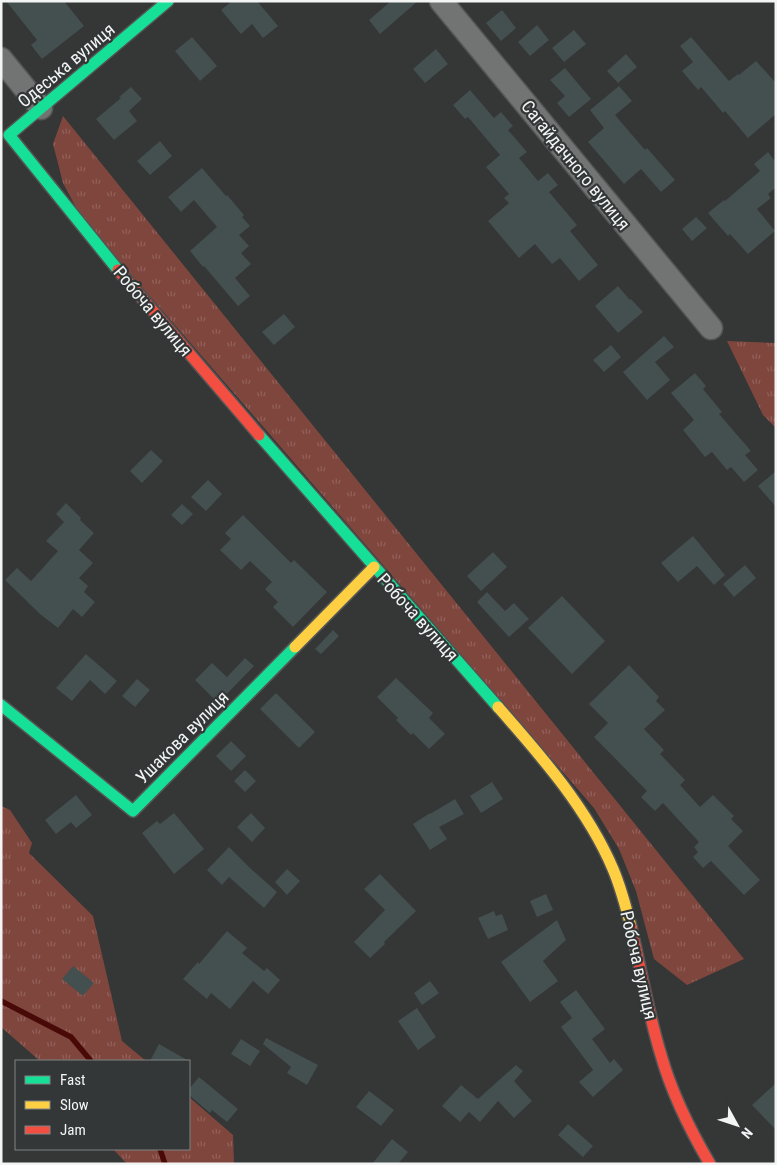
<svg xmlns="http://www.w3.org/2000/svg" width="777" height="1165" font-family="'Roboto Condensed',sans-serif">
<defs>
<pattern id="grass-tufts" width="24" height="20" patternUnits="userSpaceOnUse" patternTransform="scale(1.25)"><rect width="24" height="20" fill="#7f463e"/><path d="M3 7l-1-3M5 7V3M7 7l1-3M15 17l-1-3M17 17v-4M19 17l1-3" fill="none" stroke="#92615a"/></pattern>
</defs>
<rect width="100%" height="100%" fill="#353636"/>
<path fill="url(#grass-tufts)" d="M 63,116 L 744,959 L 687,985 L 654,959 L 636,891 L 619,849 L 594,808 L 81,217 L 63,183 L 53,144 Z
M 727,341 L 776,343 L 776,428 L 763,415 Z
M 1,806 L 10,810 L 32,843 L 29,853 L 93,916 L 122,1041 L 146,1061 L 40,1061 L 1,1027 Z
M 189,1097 L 233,1135 L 234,1164 L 127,1164 L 113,1149 L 189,1149 Z"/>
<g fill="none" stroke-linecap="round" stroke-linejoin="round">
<path stroke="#490907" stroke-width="5.5" d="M 1,1001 L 71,1037 L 91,1061
M 160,1149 L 165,1164"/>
</g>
<path fill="#444f4f" d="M 6,1 L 64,1 L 84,26 L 42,59 L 31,45 L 37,40 Z
M 232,1 L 257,1 L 278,26 L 263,38 L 252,24 L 241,34 L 221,10 Z
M 391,1 L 418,1 L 380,34 L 369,20 Z
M 502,10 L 516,28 L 501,41 L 486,23 Z
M 537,25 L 549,40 L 530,56 L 518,42 Z
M 574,30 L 586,44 L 564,62 L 552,48 Z
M 192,37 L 217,66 L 200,81 L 175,51 Z
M 691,37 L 729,81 L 738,74 L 739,75 L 756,61 L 776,83 L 776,114 L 748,138 L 725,111 L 723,113 L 701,87 L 698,90 L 682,71 L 693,62 L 680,46 Z
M 436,49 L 448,64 L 425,83 L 413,69 Z
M 626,54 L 637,67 L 618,83 L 607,71 Z
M 565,68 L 591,99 L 569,117 L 557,103 L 565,96 L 550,80 Z
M 619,86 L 632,101 L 615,115 L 645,150 L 647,148 L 675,180 L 661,192 L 641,169 L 624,184 L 588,142 L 604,128 L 590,110 Z
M 131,87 L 142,99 L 129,111 L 137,121 L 114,140 L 96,119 L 121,98 L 119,97 Z
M 470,90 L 494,118 L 501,112 L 513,126 L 508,130 L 527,152 L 519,158 L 538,181 L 548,173 L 558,185 L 549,192 L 577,225 L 570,231 L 598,265 L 579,281 L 560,258 L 552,264 L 535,244 L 519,258 L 488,221 L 509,203 L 504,198 L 509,194 L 486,167 L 500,155 L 468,117 L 465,119 L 453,105 Z
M 160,141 L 172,156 L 150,175 L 137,161 Z
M 768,152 L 774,160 L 776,158 L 776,190 L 775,188 L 768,194 L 771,198 L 757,209 L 775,231 L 748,254 L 730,234 L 728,236 L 708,213 L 724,200 L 725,201 L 760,171 L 754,164 Z
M 202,168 L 226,196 L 227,195 L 244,215 L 242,217 L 250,226 L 239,235 L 249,246 L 241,253 L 251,264 L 235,278 L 250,296 L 238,306 L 204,266 L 203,267 L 190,251 L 217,227 L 194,200 L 181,212 L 168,197 Z
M 696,217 L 707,228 L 692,241 L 682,229 Z
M 618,286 L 630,300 L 631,299 L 643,312 L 618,333 L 595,306 Z
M 284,314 L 295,327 L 274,345 L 262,332 Z
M 664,336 L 674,347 L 655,362 L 670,380 L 647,400 L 623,372 Z
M 611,345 L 621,357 L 604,372 L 593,360 Z
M 695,373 L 706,386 L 703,389 L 722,412 L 719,414 L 751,451 L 745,455 L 758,470 L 744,482 L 731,467 L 727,470 L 712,452 L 705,457 L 683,430 L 694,420 L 671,393 Z
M 151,450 L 163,461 L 142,483 L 130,471 Z
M 776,471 L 776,507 L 758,486 Z
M 208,480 L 222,494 L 206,511 L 191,497 Z
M 66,503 L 81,518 L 80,520 L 94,533 L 79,550 L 93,563 L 79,578 L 88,586 L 84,592 L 95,602 L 82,617 L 73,609 L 58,628 L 40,614 L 5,580 L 17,568 L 31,581 L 58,551 L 46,541 L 64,522 L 56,514 Z
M 182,504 L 193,514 L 182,525 L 171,515 Z
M 243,515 L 291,563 L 294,560 L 327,592 L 293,627 L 273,607 L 278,602 L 265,589 L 272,582 L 250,561 L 241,570 L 220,550 L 231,539 L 225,533 Z
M 693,536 L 725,575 L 714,585 L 697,566 L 678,582 L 661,563 Z
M 493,552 L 507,567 L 481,591 L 467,576 Z
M 745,565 L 756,578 L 734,597 L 723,584 Z
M 487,592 L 505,611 L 514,603 L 529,619 L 509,637 L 477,602 Z
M 562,596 L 605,641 L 572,674 L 528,628 Z
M 333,630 L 339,636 L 321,654 L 315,649 Z
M 86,654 L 117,681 L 105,694 L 90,680 L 72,701 L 56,688 Z
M 245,658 L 254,666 L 218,703 L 195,680 L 212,663 L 227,677 Z
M 629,665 L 659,697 L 656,701 L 665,710 L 644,729 L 664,750 L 660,754 L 685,780 L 680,785 L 700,807 L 713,795 L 734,816 L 731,819 L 743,831 L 728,846 L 760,880 L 744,895 L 711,861 L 703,868 L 693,857 L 698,852 L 694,847 L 699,842 L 663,803 L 655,811 L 641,797 L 647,791 L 594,737 L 608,723 L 589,704 Z
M 396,678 L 433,713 L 429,718 L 445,734 L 429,749 L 413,733 L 411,735 L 396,720 L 398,718 L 377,697 Z
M 137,679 L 150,690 L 135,707 L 122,696 Z
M 276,693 L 315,732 L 299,748 L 260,709 Z
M 231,741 L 246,756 L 231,771 L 216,756 Z
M 245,770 L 256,781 L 245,792 L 234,781 Z
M 492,782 L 503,799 L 481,813 L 470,796 Z
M 76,795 L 92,815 L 76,828 L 71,822 L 56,834 L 45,820 Z
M 455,799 L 464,814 L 439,827 L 447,839 L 430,850 L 413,824 L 430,813 L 430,814 Z
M 174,813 L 204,849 L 174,874 L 142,833 L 157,821 L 160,824 Z
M 251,813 L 265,828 L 252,842 L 237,827 Z
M 229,847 L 250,868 L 277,892 L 264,908 L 229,877 L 222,885 L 207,870 Z
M 287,869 L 300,881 L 287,895 L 275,882 Z
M 380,874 L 416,911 L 384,942 L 385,944 L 370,958 L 354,942 L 385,910 L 364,889 Z
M 546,894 L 553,910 L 537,917 L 530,901 Z
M 494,911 L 496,916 L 502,914 L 508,930 L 488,939 L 478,918 Z
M 557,920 L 566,940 L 543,961 L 558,981 L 530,1002 L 501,962 Z
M 227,931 L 247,948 L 242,953 L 264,971 L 267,968 L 280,980 L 268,994 L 253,981 L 230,1009 L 211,993 L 207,999 L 183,979 L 198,962 L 199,964 Z
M 73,966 L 94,983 L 83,996 L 62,979 Z
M 430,981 L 439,993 L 422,1005 L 414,993 Z
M 576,990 L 605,1029 L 592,1039 L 610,1063 L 614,1059 L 623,1070 L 593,1097 L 579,1082 L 593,1070 L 561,1027 L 572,1018 L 560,1002 Z
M 417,1008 L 436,1037 L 418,1050 L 398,1021 Z
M 266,1038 L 318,1065 L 307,1085 L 287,1073 L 291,1067 L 263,1044 Z
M 241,1039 L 260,1051 L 250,1066 L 231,1054 Z
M 159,1044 L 189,1061 L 150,1061 Z
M 516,1065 L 523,1071 L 514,1081 L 532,1101 L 514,1118 L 498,1101 L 480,1122 L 469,1112 L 460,1122 L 442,1106 L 461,1085 L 478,1099 Z
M 199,1077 L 238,1109 L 227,1122 L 212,1110 L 210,1113 L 189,1095 L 189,1089 Z
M 776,1083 L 776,1130 L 752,1105 Z
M 369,1091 L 394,1110 L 381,1126 L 356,1107 Z
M 568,1124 L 593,1146 L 583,1157 L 558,1135 Z
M 392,1139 L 408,1152 L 398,1164 L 372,1164 Z"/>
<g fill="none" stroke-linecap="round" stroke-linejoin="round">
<g stroke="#545555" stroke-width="25">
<path id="street" d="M 441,1 L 711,328
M 1,59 L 41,108"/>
</g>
<g stroke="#545555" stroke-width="14">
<path id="fast" d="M 118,270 L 9,135 L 168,1
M 259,435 L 498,707
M 1,705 L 133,811 L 295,647"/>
</g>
<g stroke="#545555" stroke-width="14">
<path id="slow" d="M 295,647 L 374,567
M 498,707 C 541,756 587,808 613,869 C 621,888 626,907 631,927"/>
</g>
<g stroke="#545555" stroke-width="14">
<path id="jam" d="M 118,270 L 259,435
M 631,927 C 641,970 648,1013 661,1055 C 672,1094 690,1130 710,1164"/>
</g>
<use href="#street" stroke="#727474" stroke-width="22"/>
<use href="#fast" stroke="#16e098" stroke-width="11"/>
<use href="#slow" stroke="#ffcf43" stroke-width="11"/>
<use href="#jam" stroke="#f24e42" stroke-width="11"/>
</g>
<g text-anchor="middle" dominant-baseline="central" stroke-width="4.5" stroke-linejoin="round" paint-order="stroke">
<g font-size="18" fill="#f3f5f5" stroke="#343737">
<text transform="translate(66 65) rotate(-40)">Одеська вулиця</text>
<text transform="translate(576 165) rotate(51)">Сагайдачного вулиця</text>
<text transform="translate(153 311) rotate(50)">Робоча вулиця</text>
<text transform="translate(418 617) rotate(48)">Робоча вулиця</text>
<text transform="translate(182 737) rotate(-45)">Ушакова вулиця</text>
<text transform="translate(639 965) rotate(77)">Робоча вулиця</text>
</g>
</g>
<rect width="777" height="1165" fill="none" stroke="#f3f5f5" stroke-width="5"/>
<rect x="15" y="1060" width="175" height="90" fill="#343737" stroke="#808383"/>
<rect x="25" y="1076" width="25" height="8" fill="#16e098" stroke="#808383"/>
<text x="60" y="1085" font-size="15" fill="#f3f5f5">Fast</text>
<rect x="25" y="1101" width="25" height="8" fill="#ffcf43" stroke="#808383"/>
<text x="60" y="1110" font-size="15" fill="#f3f5f5">Slow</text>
<rect x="25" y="1126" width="25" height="8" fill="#f24e42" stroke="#808383"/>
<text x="60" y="1135" font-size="15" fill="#f3f5f5">Jam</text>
<g transform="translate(737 1125) rotate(130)" stroke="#343737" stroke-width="4" paint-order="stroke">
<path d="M0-4L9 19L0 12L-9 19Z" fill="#f3f5f5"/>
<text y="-8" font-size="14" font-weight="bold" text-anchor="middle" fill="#f3f5f5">N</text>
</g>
</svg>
